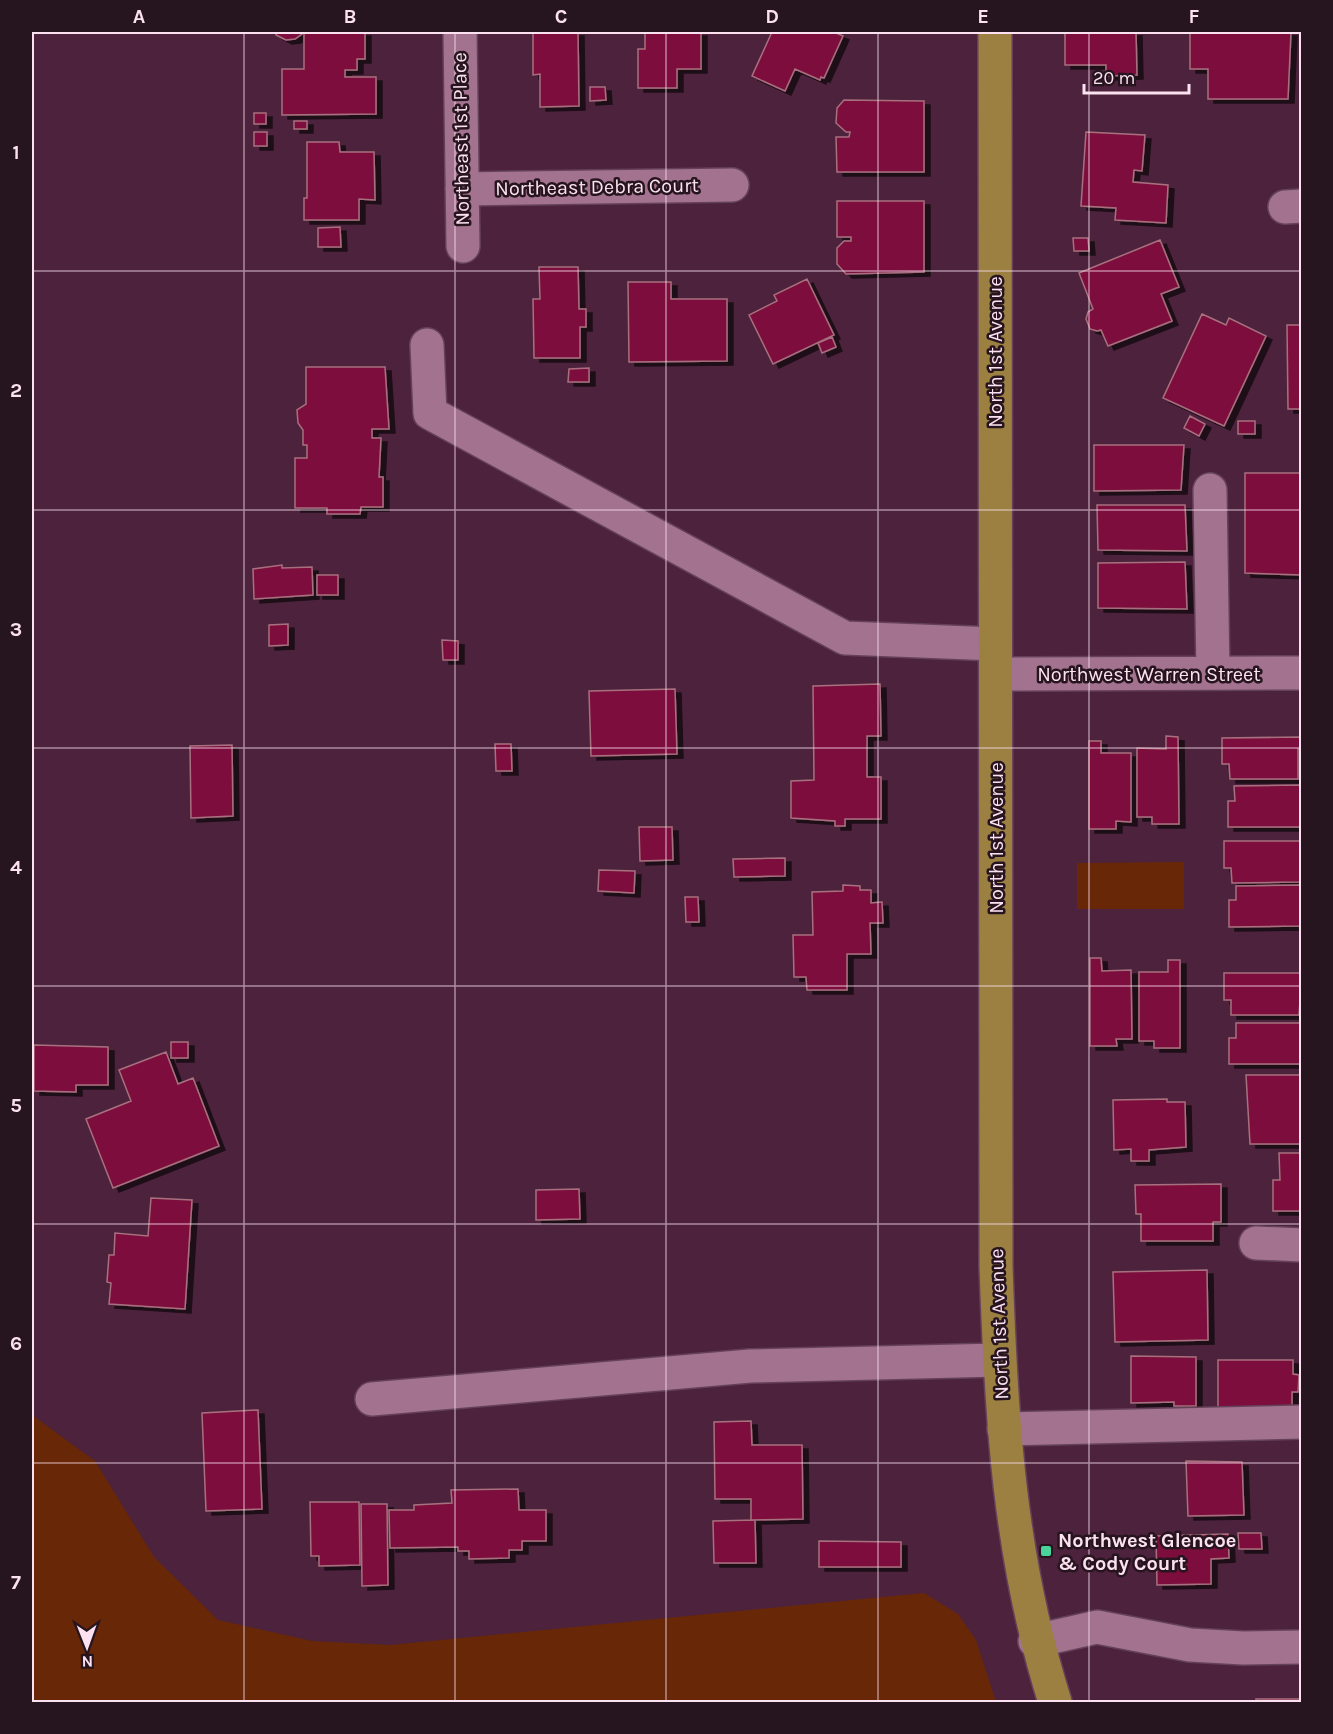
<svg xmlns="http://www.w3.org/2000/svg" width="1333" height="1734" font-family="Karla,sans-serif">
<defs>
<filter id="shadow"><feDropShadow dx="6" dy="4" stdDeviation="0" flood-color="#0009"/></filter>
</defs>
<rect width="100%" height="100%" fill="#4c223d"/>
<path fill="#682706" d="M 1184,862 L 1184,909 L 1077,909 L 1077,863 Z
M 32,1415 L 95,1461 L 154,1557 L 218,1620 L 312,1641 L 390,1645 L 924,1593 L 958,1614 L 976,1640 L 996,1702 L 32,1702 Z"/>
<path fill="#7b0f3c" stroke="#a8707e" stroke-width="1.5" filter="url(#shadow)" d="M 276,32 L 302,32 L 302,34 L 295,39 L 286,40 L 276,35 Z
M 304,32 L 365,32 L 365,59 L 357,59 L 357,70 L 345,70 L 345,77 L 376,77 L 376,114 L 282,115 L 282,69 L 304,69 Z
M 533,32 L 578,32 L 579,106 L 540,107 L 540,74 L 533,75 Z
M 645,32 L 701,32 L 701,69 L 677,69 L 677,88 L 638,88 L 638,49 L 645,49 Z
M 772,32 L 834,32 L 843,36 L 824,78 L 821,77 L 820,80 L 795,69 L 785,91 L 752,76 Z
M 1065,32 L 1136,32 L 1137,75 L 1106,76 L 1106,65 L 1065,65 Z
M 1190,32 L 1291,32 L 1288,99 L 1208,99 L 1208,69 L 1190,69 Z
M 590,87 L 605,87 L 606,100 L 590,101 Z
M 844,100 L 924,101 L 924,172 L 837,172 L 836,137 L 849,137 L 850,132 L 846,132 L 836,123 L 837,108 Z
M 254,113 L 266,113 L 266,124 L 254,124 Z
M 294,121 L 307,121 L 307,129 L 294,129 Z
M 254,132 L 267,132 L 267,146 L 254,146 Z
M 1086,132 L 1145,135 L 1142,171 L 1134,170 L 1133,182 L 1168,185 L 1166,223 L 1115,220 L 1116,208 L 1081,206 Z
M 307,142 L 339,142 L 340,152 L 374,152 L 375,200 L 359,199 L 359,220 L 304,220 L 304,198 L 307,198 Z
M 837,201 L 924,201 L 924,272 L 846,274 L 837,264 L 837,248 L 844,241 L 851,241 L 851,237 L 837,237 Z
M 340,227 L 341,247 L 318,247 L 318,228 Z
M 1073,238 L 1088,238 L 1089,251 L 1074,251 Z
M 1160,240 L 1179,287 L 1161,294 L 1172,321 L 1108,346 L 1101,330 L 1097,331 L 1090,329 L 1086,319 L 1088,312 L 1093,309 L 1079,273 Z
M 539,267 L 578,267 L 579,309 L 586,309 L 586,327 L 580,327 L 580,358 L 534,358 L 533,299 L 540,299 Z
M 807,279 L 834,335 L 773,364 L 749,315 L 777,301 L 774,295 Z
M 628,282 L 671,282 L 671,299 L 727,299 L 727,361 L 629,362 Z
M 1202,314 L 1226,325 L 1229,318 L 1266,336 L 1224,426 L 1163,398 Z
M 1287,325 L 1302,325 L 1302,409 L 1288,409 Z
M 832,337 L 836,347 L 822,353 L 818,343 Z
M 306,367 L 385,367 L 389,429 L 372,429 L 372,438 L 381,438 L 379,477 L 383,477 L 383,507 L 361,507 L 360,514 L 327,514 L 327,508 L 295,508 L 295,458 L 307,458 L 307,445 L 303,445 L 303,430 L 298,423 L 297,410 L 306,404 Z
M 589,368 L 589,382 L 568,382 L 569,369 Z
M 1190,416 L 1205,424 L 1199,436 L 1184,428 Z
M 1238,421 L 1255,421 L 1255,434 L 1238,434 Z
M 1094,445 L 1184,445 L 1181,490 L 1094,491 Z
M 1245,473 L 1302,473 L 1302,575 L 1245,573 Z
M 1097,505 L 1185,505 L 1187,551 L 1098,550 Z
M 1185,562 L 1187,609 L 1098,608 L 1098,563 Z
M 282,565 L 282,568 L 312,567 L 313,595 L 254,599 L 253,569 Z
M 317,575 L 338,575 L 338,595 L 317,595 Z
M 288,624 L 288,645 L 269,646 L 269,625 Z
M 442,640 L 458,641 L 458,660 L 443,660 Z
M 880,684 L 881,736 L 867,736 L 867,777 L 881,777 L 881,819 L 845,819 L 845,826 L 835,826 L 835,821 L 791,818 L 791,781 L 814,780 L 813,686 Z
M 675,689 L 677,754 L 591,756 L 589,691 Z
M 1166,736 L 1178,737 L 1179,824 L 1152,824 L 1152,817 L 1137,817 L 1137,748 L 1166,749 Z
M 1302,737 L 1302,749 L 1298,749 L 1298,779 L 1230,779 L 1229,764 L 1222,764 L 1222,738 Z
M 1089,741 L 1101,741 L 1101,753 L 1131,753 L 1131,822 L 1116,821 L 1116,829 L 1089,829 Z
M 495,744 L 511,744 L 512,771 L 496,771 Z
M 232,745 L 233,816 L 191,818 L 190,746 Z
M 1302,785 L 1302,827 L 1228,827 L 1228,801 L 1235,801 L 1234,786 Z
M 639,827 L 672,827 L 673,860 L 640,861 Z
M 1224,841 L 1302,841 L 1300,882 L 1232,883 L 1231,868 L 1224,868 Z
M 785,858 L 785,876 L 734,877 L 733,859 Z
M 599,870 L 635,871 L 634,893 L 598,891 Z
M 843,885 L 860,886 L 860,890 L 871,890 L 871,903 L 882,902 L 883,923 L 870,923 L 871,954 L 847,954 L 847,990 L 807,990 L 806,977 L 794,977 L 793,935 L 813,935 L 812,892 L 843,891 Z
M 1302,885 L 1302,926 L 1229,927 L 1229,900 L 1236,900 L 1236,886 Z
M 685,897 L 698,897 L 699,922 L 686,922 Z
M 1090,958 L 1101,958 L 1102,971 L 1131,970 L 1132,1039 L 1116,1039 L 1117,1046 L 1090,1046 Z
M 1168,960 L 1180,960 L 1180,1048 L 1154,1048 L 1154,1041 L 1139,1041 L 1139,972 L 1168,972 Z
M 1224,973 L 1302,973 L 1299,1015 L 1231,1015 L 1231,1000 L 1224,1000 Z
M 1236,1023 L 1302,1023 L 1302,1064 L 1229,1064 L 1229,1038 L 1236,1038 Z
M 171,1042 L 188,1042 L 188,1058 L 171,1058 Z
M 34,1045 L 108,1047 L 108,1085 L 76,1085 L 76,1092 L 34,1091 Z
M 166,1052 L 178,1084 L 193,1078 L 219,1146 L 113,1188 L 86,1119 L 131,1101 L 119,1070 Z
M 1246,1075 L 1302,1075 L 1302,1144 L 1250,1144 Z
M 1167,1099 L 1167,1102 L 1185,1102 L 1186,1147 L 1149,1150 L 1149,1161 L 1131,1161 L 1131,1149 L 1114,1150 L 1113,1100 Z
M 1279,1153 L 1302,1153 L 1302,1211 L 1273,1211 L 1273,1180 L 1280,1180 Z
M 1221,1184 L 1221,1222 L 1213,1222 L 1213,1241 L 1141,1241 L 1141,1214 L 1136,1214 L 1135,1185 Z
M 579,1189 L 580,1219 L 536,1220 L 536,1190 Z
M 151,1198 L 192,1200 L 185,1309 L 109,1304 L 111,1283 L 107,1282 L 109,1255 L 114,1255 L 115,1233 L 148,1236 Z
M 1207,1270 L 1208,1340 L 1115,1342 L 1113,1272 Z
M 1131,1356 L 1196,1357 L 1196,1406 L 1174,1406 L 1174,1402 L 1131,1403 Z
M 1218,1360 L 1293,1360 L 1293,1374 L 1299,1375 L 1298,1392 L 1292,1392 L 1292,1407 L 1218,1407 Z
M 258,1410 L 262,1509 L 206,1511 L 202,1413 Z
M 751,1421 L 752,1445 L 802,1445 L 803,1519 L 751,1520 L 751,1499 L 715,1499 L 714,1422 Z
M 1186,1461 L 1242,1462 L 1244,1515 L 1188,1516 Z
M 518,1489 L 519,1510 L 546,1510 L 546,1541 L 522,1541 L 522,1550 L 509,1550 L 509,1558 L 469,1559 L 469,1551 L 458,1551 L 458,1547 L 390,1548 L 389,1510 L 414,1510 L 414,1505 L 452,1503 L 451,1490 Z
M 310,1502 L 359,1502 L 360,1565 L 319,1566 L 319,1556 L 311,1556 Z
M 361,1504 L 387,1504 L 388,1585 L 362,1586 Z
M 755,1520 L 756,1563 L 714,1563 L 713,1521 Z
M 1238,1533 L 1261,1533 L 1262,1549 L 1239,1549 Z
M 1228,1534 L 1229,1558 L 1211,1559 L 1211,1584 L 1157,1585 L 1156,1536 Z
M 819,1541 L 901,1542 L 901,1567 L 819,1567 Z
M 1256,1699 L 1302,1699 L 1302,1702 L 1256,1702 Z"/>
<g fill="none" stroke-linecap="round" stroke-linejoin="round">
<g stroke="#654159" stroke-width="36">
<path id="minor" d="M 460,32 L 463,246
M 462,189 L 732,185
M 1285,207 L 1302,206
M 427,345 L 430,413 L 845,638 L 995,644
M 1210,490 L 1213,673
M 996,674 L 1302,673
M 1256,1243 L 1302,1245
M 372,1399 L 750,1366 L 999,1360
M 1004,1429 L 1302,1422
M 1035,1641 L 1097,1627 L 1190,1645 L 1243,1648 L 1302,1647"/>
</g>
<g stroke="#654159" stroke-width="36">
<path id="major" d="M 995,32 L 996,1266 C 1001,1417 1009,1557 1055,1702"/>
</g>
<use href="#minor" stroke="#a2728f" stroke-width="33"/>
<use href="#major" stroke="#9b8042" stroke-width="33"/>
</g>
<path fill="none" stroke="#fce1f0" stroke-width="1.5" stroke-opacity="0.55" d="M 244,32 L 244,1702M 455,32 L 455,1702M 666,32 L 666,1702M 878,32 L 878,1702M 1089,32 L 1089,1702M 32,271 L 1302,271M 32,510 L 1302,510M 32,748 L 1302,748M 32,986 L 1302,986M 32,1224 L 1302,1224M 32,1463 L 1302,1463"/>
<rect fill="#49d49c" stroke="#26141f" stroke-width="2" x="1040" y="1545" width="12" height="12" rx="3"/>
<g text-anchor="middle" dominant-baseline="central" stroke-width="5" stroke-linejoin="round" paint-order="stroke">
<g font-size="20" fill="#fce1f0" stroke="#26141f">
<text transform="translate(461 139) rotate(-91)">Northeast 1st Place</text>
<text transform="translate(597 187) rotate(-1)">Northeast Debra Court</text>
<text transform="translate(995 352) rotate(-90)">North 1st Avenue</text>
<text x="1149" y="674">Northwest Warren Street</text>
<text transform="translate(996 838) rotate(-90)">North 1st Avenue</text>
<text transform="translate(999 1324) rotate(-92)">North 1st Avenue</text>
</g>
<g font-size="20" font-weight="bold" fill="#fce1f0" stroke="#26141f" text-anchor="start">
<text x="1058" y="1540">Northwest Glencoe<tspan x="1058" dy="23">&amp; Cody Court</tspan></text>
</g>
</g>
<rect width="1333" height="1734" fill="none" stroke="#26141f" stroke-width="66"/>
<g transform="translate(87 1647) rotate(179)" stroke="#26141f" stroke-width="4.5" paint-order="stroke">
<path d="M0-4.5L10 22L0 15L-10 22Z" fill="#fce1f0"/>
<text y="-9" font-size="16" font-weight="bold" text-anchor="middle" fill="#fce1f0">N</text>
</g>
<path d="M1084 84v9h105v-9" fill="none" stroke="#fce1f0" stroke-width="3"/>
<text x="1093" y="84" font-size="18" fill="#fce1f0" stroke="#26141f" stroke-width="4.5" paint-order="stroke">20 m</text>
<rect x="33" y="33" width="1267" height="1668" fill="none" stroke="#fce1f0" stroke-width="2"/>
<g font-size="20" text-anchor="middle" font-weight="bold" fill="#fce1f0">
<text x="139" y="23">A</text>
<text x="350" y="23">B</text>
<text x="561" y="23">C</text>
<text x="772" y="23">D</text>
<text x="983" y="23">E</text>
<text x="1194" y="23">F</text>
<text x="16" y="159">1</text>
<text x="16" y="397">2</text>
<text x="16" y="636">3</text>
<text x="16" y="874">4</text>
<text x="16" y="1112">5</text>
<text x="16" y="1350">6</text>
<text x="16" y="1589">7</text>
</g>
</svg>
